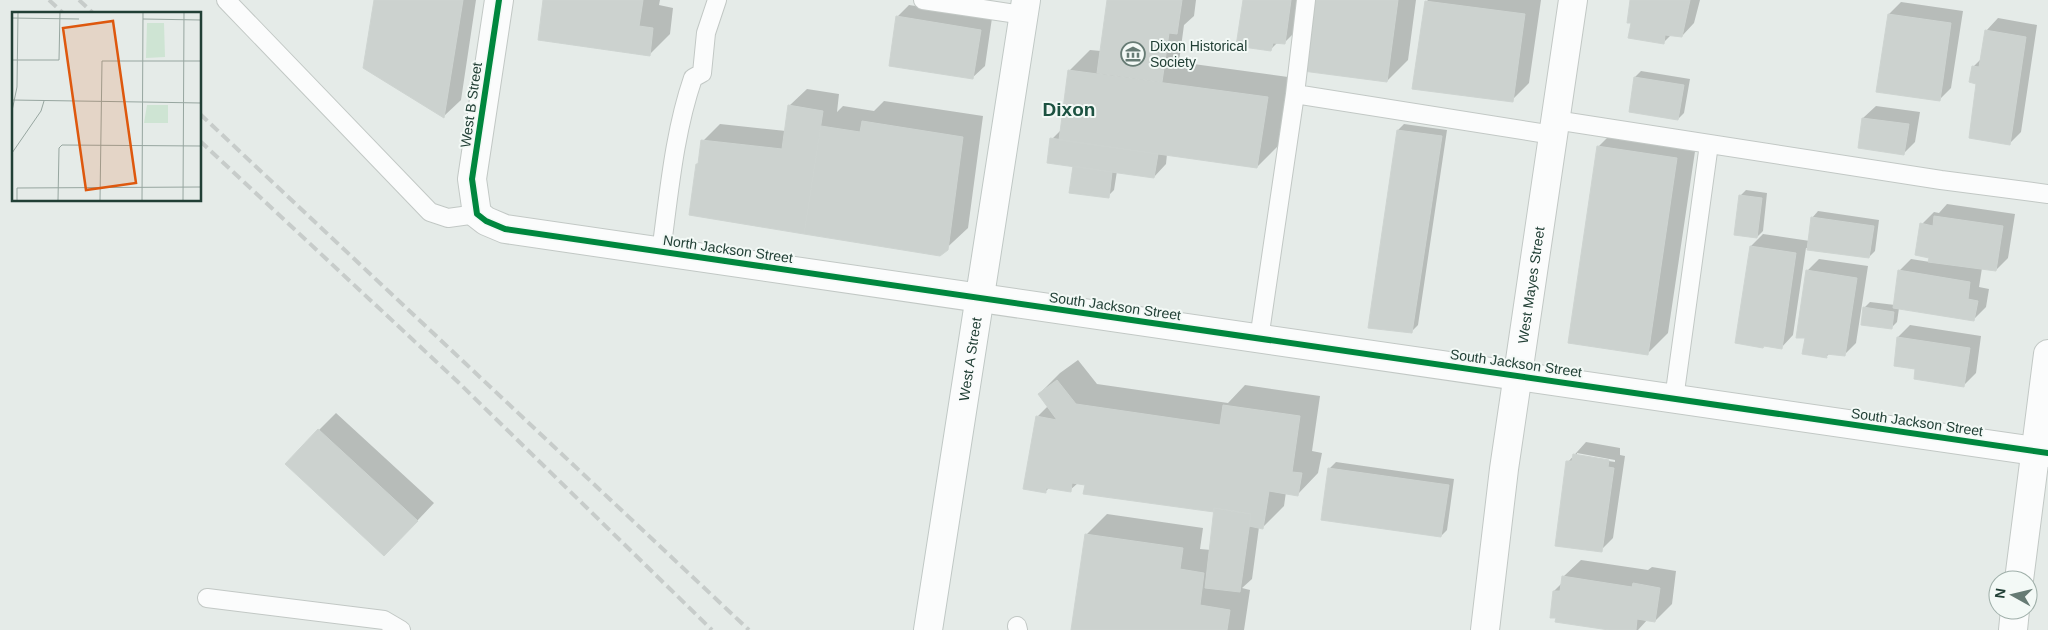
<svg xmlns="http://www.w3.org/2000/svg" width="2048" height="630" font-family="Helvetica,sans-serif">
<rect width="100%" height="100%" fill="#e5ebe8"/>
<path fill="#0003" fill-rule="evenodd" d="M 375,0 L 476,0 L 461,100 L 444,116 Z
M 544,0 L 660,0 L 659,5 L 673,8 L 670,34 L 649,55 Z
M 1108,0 L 1196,0 L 1194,16 L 1184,25 L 1179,62 L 1288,77 L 1278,146 L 1257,167 L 1167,154 L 1166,164 L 1154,177 L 1117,171 L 1114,190 L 1108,196 L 1075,165 L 1052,139 L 1062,129 L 1070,70 L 1090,50 L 1101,51 Z
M 1244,0 L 1305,0 L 1301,26 L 1284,43 L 1278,42 L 1271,49 Z
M 1314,0 L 1416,0 L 1408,60 L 1387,81 Z
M 1428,0 L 1541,0 L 1529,83 L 1512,100 L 1426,2 Z
M 1632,0 L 1700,0 L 1694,23 L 1682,36 L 1672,34 L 1664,42 L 1632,22 Z
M 1901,2 L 1963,11 L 1951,88 L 1939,100 L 1889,14 Z
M 909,5 L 992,18 L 985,66 L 972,78 L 897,17 Z
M 1998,18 L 2037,25 L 2021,132 L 2009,144 L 1973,67 L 1982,58 L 1986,31 Z
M 1641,71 L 1690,79 L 1684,113 L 1678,119 L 1635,77 Z
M 807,89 L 839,94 L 837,112 L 843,106 L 874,111 L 884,101 L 983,116 L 968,228 L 939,255 L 691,214 L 697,164 L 700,162 L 703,141 L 720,124 L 786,131 L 789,106 Z
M 1876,106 L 1920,112 L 1915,142 L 1903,154 L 1859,147 L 1863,118 Z
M 1404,124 L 1447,130 L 1418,325 L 1412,331 L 1398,130 Z
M 1619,126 L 1697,138 L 1668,333 L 1647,354 L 1598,147 Z
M 1746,190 L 1767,193 L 1763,231 L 1757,237 L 1740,196 Z
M 1947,204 L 2015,214 L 2008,258 L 1996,270 L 1982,268 L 1979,287 L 1989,289 L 1986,307 L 1974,319 L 1899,308 L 1897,322 L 1891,328 L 1864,308 L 1870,302 L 1895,305 L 1899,271 L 1911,259 L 1930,262 L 1922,224 L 1934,212 L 1939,213 Z
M 1818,211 L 1879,220 L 1875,251 L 1869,257 L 1806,248 L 1793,335 L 1781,348 L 1751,246 L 1763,234 L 1810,241 L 1812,218 Z
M 1819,259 L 1868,266 L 1856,343 L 1844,355 L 1830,353 L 1826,357 L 1806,337 L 1807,271 Z
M 1910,325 L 1981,336 L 1976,373 L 1964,385 L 1917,368 L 1898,337 Z
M 1078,360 L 1097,384 L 1228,403 L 1245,385 L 1320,396 L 1312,451 L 1322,453 L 1318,473 L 1298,494 L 1286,492 L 1284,506 L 1263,527 L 1259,527 L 1252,579 L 1242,588 L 1250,590 L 1244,630 L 1072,630 L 1086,535 L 1107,514 L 1203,528 L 1200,549 L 1211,550 L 1215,511 L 1086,484 L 1078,483 L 1070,490 L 1050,487 L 1046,491 L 1037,417 L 1048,406 L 1039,394 L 1060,373 Z
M 336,413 L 434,503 L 401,538 L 319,430 Z
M 1586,442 L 1620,448 L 1620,455 L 1625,456 L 1613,538 L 1601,550 L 1568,462 ZM 1577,453 L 1615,460 L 1615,462 L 1577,456 Z
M 1336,462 L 1454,479 L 1447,530 L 1441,536 L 1330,468 Z
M 1581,560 L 1648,570 L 1652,567 L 1676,571 L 1672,604 L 1655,621 L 1648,619 L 1638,630 L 1618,630 L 1554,591 L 1562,583 L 1563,577 Z"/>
<path fill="#ccd2cf" stroke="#ced4d1" d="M 374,0 L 463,0 L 444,118 L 363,68 Z
M 543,0 L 643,0 L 639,26 L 653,28 L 650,56 L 538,40 Z
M 1107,0 L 1182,0 L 1177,34 L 1169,33 L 1162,82 L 1097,73 Z
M 1243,0 L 1291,0 L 1285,44 L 1273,43 L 1271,51 L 1236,46 Z
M 1313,0 L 1398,0 L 1387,82 L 1303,71 Z
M 1630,0 L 1690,0 L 1682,37 L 1665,35 L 1664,44 L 1628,38 L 1631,23 L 1627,23 Z
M 1425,1 L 1525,14 L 1513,102 L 1412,89 Z
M 1888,14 L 1951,23 L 1940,101 L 1876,92 Z
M 896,16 L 981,30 L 973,79 L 889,66 Z
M 1985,30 L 2026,37 L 2010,145 L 1969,138 L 1976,84 L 1969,82 L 1972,66 L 1979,67 Z
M 1068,70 L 1268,97 L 1257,168 L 1059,140 Z
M 1634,77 L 1684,85 L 1678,120 L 1629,112 Z
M 788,105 L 823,111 L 804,234 L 689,215 L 696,164 L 698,164 L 701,140 L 782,149 Z
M 1862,118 L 1909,124 L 1904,155 L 1858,148 Z
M 862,121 L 963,137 L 948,250 L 940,256 L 804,234 L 821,126 L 860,132 Z
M 1397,130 L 1442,136 L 1412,333 L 1368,328 Z
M 1050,138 L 1158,154 L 1154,178 L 1047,163 Z
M 1597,146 L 1677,158 L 1648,355 L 1568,343 Z
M 1073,166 L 1112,172 L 1109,198 L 1069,193 Z
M 1739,195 L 1762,198 L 1757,238 L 1734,235 Z
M 1934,216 L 2003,226 L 1996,271 L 1928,262 L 1929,258 L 1915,255 L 1920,223 L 1933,226 Z
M 1811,217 L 1874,226 L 1869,258 L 1807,250 Z
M 1750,246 L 1796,253 L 1782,349 L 1764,346 L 1763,348 L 1735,343 Z
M 1806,270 L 1857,278 L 1845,356 L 1826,354 L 1827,358 L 1802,354 L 1805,338 L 1796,338 Z
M 1898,270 L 1970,282 L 1968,299 L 1978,301 L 1974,321 L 1893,308 Z
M 1863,307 L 1894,312 L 1892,329 L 1861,325 Z
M 1897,337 L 1970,348 L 1964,387 L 1914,379 L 1915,369 L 1894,366 Z
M 1057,380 L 1076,404 L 1220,425 L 1223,405 L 1300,416 L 1292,472 L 1302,473 L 1298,496 L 1269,491 L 1263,529 L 1249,526 L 1251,514 L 1214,508 L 1214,512 L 1083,494 L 1085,485 L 1072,483 L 1071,492 L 1046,488 L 1046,493 L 1023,489 L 1036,416 L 1057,420 L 1038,394 Z
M 318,429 L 418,521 L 384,556 L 285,464 Z
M 1573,454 L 1609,460 L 1608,467 L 1614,468 L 1602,552 L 1555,546 L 1566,461 L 1572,461 Z
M 1328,468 L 1449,485 L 1441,537 L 1321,520 Z
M 1214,508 L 1251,514 L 1240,592 L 1205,588 Z
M 1085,534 L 1183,548 L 1180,569 L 1204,573 L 1200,605 L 1230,610 L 1227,630 L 1071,630 Z
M 1562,576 L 1632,587 L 1633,583 L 1660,588 L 1655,622 L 1637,619 L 1636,630 L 1609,630 L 1555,622 L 1556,618 L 1550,618 L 1553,591 L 1560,591 Z"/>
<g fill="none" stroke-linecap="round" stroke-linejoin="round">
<g stroke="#c2c8c5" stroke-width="20">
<path id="lane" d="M 226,0 L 430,212 L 448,218 L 477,214
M 923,0 L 1023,15
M 1295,94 L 1553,135
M 1555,120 L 1941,180 L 2048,194
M 661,252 C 669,194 674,133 693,78 L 702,73 L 706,33 L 717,0
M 1259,339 L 1295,94 L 1306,0
M 1674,399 L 1709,144
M 207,598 L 384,620 L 401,630
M 1017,626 L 1018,630"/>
</g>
<g stroke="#c2c8c5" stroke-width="30">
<g id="street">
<path d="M 499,0 L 472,179 L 477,214 L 486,221 L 505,229 L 2048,453"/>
<path d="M 2019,580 L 2048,354"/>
<path id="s1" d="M 1485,630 L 1504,469 L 1573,0"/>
<path d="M 2013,630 L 2015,610"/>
</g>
</g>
<g stroke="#c0c8c5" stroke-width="30">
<g id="secondary">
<path id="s2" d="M 928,630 L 1026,0"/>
</g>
</g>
<use href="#lane" stroke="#fbfcfc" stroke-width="18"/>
<use href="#street" stroke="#fbfcfc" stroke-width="28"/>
<use href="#secondary" stroke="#fbfcfc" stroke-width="28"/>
<path stroke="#c7ccca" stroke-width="4" stroke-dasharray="10 5" stroke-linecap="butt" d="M 49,0 L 64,14
M 79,0 L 94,14
M 200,114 L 749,630
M 200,141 L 458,382 L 712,630"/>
<g stroke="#f3f9f6" stroke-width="9">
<path id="cycleway" d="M 499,0 L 472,179 L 477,214 L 486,221 L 505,229 L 2048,453"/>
</g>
<use href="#cycleway" stroke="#00873e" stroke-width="6"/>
</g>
<defs>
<g id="museum-ring" transform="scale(1.25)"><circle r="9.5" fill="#f3f9f6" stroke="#667b74" stroke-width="1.5"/><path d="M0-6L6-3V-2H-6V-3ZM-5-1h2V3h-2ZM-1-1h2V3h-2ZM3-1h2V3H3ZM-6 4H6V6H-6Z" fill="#667b74"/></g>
</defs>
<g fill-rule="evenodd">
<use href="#museum-ring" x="1133" y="54"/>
</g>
<g text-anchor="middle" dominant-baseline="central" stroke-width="4" stroke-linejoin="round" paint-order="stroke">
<g font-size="14" fill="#213f35" stroke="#f3f9f6" text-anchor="start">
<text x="1150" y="46">Dixon Historical<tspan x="1150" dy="16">Society</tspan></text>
</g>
<g font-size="14" fill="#213f35" stroke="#f3f9f6">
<text transform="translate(471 105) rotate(-82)">West B Street</text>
<text transform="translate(728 249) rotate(8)">North Jackson Street</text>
<text stroke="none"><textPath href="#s1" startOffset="348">West Mayes Street</textPath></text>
<text transform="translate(1115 306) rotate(8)">South Jackson Street</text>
<text stroke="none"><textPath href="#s2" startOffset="274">West A Street</textPath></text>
<text transform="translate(1516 363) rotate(8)">South Jackson Street</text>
<text transform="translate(1917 422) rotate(8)">South Jackson Street</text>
</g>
<g font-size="19" font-weight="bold" fill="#1c5241" stroke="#f3f9f6">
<text x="1069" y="109">Dixon</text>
</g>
</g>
<g transform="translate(12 12)">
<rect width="189" height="189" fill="#e5ebe8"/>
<path d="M 135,11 L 152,11 L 153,45 L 134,46 ZM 135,93 L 156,93 L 156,111 L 132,111 Z" fill="#cee4d3"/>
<path fill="none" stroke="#97a6a0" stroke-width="1" d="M 0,6 L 67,7M 131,7 L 189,8M 0,48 L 47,48 L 48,0M 0,88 L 130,90M 131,90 L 189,91M 0,99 L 5,75 L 6,0M 0,141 L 29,99 L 32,89M 5,188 L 5,176 L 189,175M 46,188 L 47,136 L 50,133 L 189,134M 88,188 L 90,49 L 189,49M 130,188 L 131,0M 171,188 L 172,0"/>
<path fill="#de580e" fill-opacity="0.15" stroke="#de580e" stroke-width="2.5" d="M 101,9 L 124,171 L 74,178 L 51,16 Z"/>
<rect width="189" height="189" fill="none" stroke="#213f35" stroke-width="2.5"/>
</g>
<g transform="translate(2013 595) rotate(278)"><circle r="24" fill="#f3f9f6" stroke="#9fafa9"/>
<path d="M0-4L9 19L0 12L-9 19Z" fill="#667b74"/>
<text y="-8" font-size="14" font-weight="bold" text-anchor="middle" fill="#213f35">N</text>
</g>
</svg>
